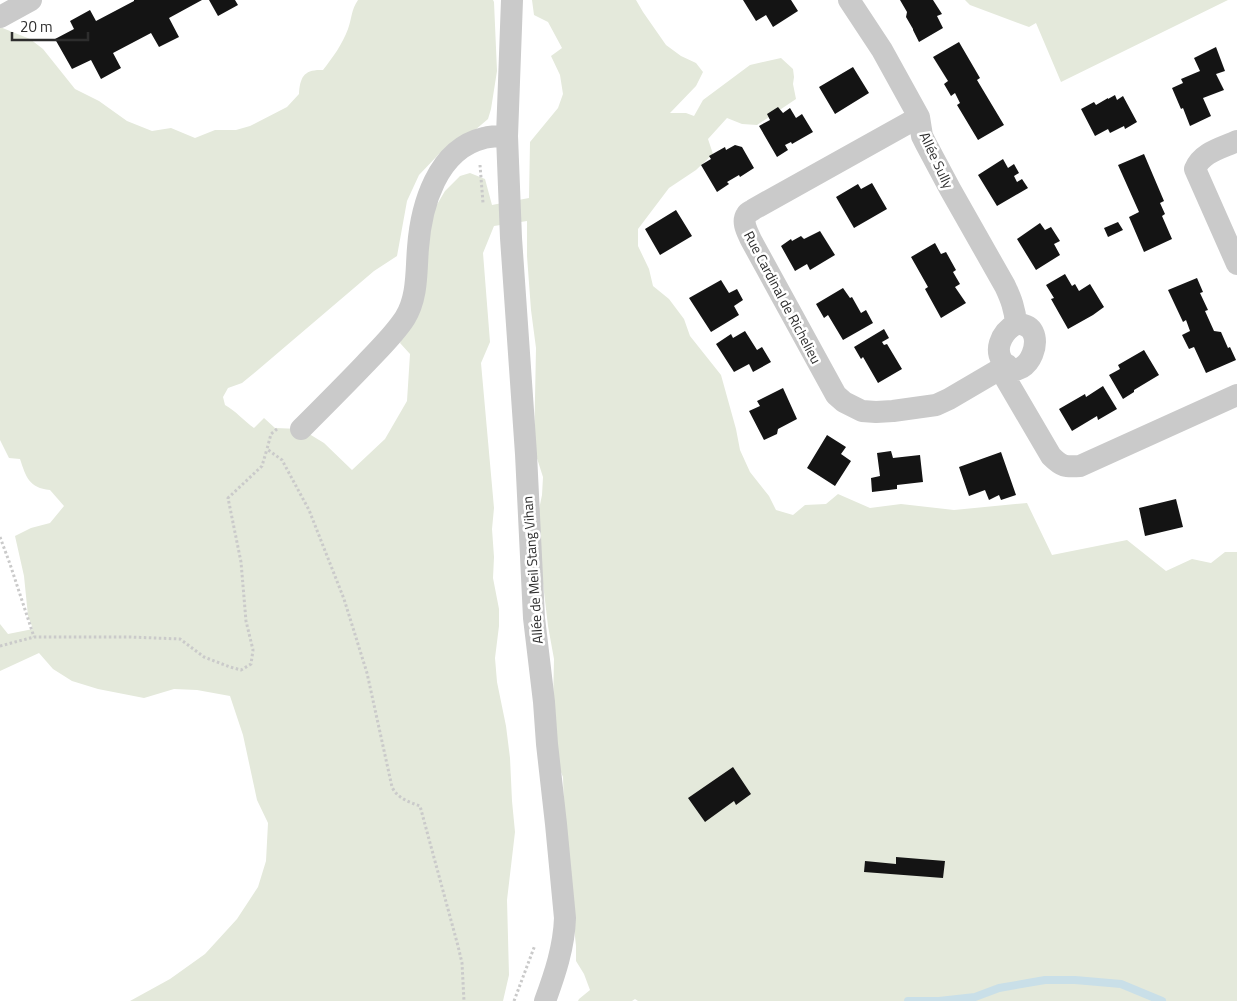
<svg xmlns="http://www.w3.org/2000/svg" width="1237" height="1001" font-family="'Titillium Web',sans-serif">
<rect width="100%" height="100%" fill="#fff"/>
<path fill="#e4e9db" d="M 358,0 L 493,0 L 494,2 L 497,71 L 491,109 L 488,119 L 468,136 L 439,154 L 419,175 L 407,201 L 397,256 L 374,271 L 253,374 L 242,383 L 228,388 L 223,397 L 225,405 C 236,411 244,421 254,428 L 264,418 L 275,428 L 301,429 L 324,443 L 352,470 L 385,439 L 407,401 L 410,354 L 400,343 L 419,300 L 432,213 L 445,191 L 460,176 L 470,173 L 485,179 L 492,205 L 529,198 L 530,142 L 558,108 L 563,94 L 560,75 L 551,56 L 562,48 L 548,22 L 534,15 L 532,0 L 636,0 L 643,12 L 666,45 L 681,56 L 696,63 L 703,72 L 696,86 L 670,113 L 686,113 L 694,116 L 703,100 L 750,65 L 781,58 L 793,69 L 794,77 L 793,84 L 796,99 L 757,125 L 742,124 L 727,118 L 708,139 L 713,154 L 696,170 L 669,188 L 638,229 L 638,246 L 649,269 L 653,286 L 669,299 L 684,319 L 690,336 L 721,375 L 736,429 L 740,450 L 750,472 L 769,496 L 776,510 L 793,515 L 805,505 L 826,504 L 838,494 L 870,508 L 901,504 L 954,510 L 1027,503 L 1052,555 L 1127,540 L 1166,571 L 1192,559 L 1211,563 L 1225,552 L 1237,552 L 1237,1001 L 638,1001 L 635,999 L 632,1001 L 578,1001 L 579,999 L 590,990 L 584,974 L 576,961 L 576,946 L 565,841 L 563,777 L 552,750 L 554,659 L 548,626 L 536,524 L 542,495 L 543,477 L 534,449 L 536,348 L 531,310 L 527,256 L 527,221 L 494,226 L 483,253 L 490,342 L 481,363 L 494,508 L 492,529 L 494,557 L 493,578 L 499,609 L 499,626 L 495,658 L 497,682 L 506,726 L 510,758 L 512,801 L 515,832 L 507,900 L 509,975 L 503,1001 L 130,1001 L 170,979 L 205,954 L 237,919 L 258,887 L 266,861 L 268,823 L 257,800 L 243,735 L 230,696 L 197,690 L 174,689 L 144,698 L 98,689 L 72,681 L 53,669 L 39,653 L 0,671 L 0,624 L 8,634 L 33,629 L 28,616 L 24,576 L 15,536 L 31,528 L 50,523 L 64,506 L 50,490 C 29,488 26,477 20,459 L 9,458 L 0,440 L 0,27 L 30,39 L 43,49 L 75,89 L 99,101 L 127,121 L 152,131 L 171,128 L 195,138 L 215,130 L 236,130 L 250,126 L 287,107 L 299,94 C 300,77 304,69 323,70 C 333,57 342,45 348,29 C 352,18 351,10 358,0 Z
M 965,0 L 1228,0 L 1061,82 L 1036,23 L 1029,27 L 970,5 Z"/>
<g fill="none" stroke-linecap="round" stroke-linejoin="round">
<path stroke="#c9dfe8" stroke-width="8" d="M 908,1001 L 937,1001
M 939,1001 L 975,997 L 999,988 L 1045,980 L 1075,980 L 1121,984 L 1162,1001"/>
</g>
<path fill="#141414" d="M 134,0 L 202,0 L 169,18 L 179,37 L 159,47 L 151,33 L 113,53 L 121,68 L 101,79 L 91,60 L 72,69 L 55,39 L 74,29 L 70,21 L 90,10 L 96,21 L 134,1 Z
M 209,0 L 235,0 L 238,5 L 218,16 Z
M 743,0 L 791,0 L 798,11 L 773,27 L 766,15 L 756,21 Z
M 900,0 L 933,0 L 942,14 L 937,16 L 943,28 L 919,42 L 913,30 L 913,29 L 906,17 L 907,12 Z
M 959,42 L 980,78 L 977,80 L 1004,125 L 978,140 L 957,105 L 960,103 L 955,93 L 951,96 L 944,84 L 948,81 L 933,57 Z
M 1216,47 L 1225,71 L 1216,74 L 1224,90 L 1203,98 L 1211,116 L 1190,126 L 1183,108 L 1181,109 L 1172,88 L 1183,83 L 1181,79 L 1200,71 L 1194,58 Z
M 853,67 L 869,93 L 835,114 L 819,87 Z
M 1115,95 L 1117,100 L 1123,96 L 1137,122 L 1125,129 L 1124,126 L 1110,133 L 1108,129 L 1095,136 L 1081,109 L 1094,102 L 1096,105 L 1108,98 L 1108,99 Z
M 778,107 L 783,113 L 790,108 L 796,118 L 802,114 L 813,132 L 792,144 L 791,142 L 785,145 L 788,150 L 777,157 L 759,126 L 770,120 L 767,114 Z
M 735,145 L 742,147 L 754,168 L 740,177 L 739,175 L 727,182 L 729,184 L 717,192 L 701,165 L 711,159 L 709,156 L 725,147 L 726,150 Z
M 1144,154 L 1164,201 L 1160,203 L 1165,214 L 1162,216 L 1172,239 L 1144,252 L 1129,217 L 1139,212 L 1118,165 Z
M 1003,159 L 1008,168 L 1014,164 L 1019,173 L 1014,176 L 1017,182 L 1022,179 L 1028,188 L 997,206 L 978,175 Z
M 872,183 L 887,209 L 854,228 L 836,197 L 858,184 L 861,189 Z
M 676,210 L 692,236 L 660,255 L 645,229 Z
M 1118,222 L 1123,230 L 1108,237 L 1104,228 Z
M 1040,223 L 1045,230 L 1051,227 L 1060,241 L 1054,244 L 1060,255 L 1036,270 L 1017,239 Z
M 820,231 L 835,255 L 810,270 L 807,264 L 795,271 L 781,246 L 791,239 L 792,241 L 801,236 L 804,239 Z
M 935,243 L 941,254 L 946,252 L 956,270 L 953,272 L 960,284 L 955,287 L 966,303 L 941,318 L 925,289 L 928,287 L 911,257 Z
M 1065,274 L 1072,286 L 1075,284 L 1079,291 L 1090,284 L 1104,307 L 1093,315 L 1068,329 L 1051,299 L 1054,298 L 1046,285 Z
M 1197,278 L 1203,292 L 1200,293 L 1208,310 L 1205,311 L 1214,331 L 1221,332 L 1228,348 L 1230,347 L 1236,360 L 1206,373 L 1194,347 L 1189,349 L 1182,335 L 1190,331 L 1186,320 L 1183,322 L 1168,290 Z
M 721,280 L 729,293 L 737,289 L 743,300 L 734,306 L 739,315 L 711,332 L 689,298 Z
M 843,288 L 850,298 L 852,297 L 861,313 L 866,310 L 873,323 L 843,340 L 828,315 L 824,318 L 816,304 Z
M 884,329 L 889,338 L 882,342 L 884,345 L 887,344 L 902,369 L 878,383 L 863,357 L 861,359 L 854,347 Z
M 745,331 L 757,350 L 762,347 L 771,362 L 753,372 L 749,364 L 734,372 L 716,344 L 731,334 L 733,338 Z
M 1144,350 L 1159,375 L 1134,390 L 1134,392 L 1123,399 L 1109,375 L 1120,369 L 1118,365 Z
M 1103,386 L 1117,409 L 1098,420 L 1097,416 L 1072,431 L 1059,409 L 1085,394 L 1086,397 Z
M 783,388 L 797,419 L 778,429 L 777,434 L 764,440 L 749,411 L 760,406 L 757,401 Z
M 827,435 L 846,447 L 841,454 L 851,461 L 835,486 L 807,468 Z
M 891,451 L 893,458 L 920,455 L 923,482 L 897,485 L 897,489 L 872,492 L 871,478 L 880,476 L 877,453 Z
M 1001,452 L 1016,495 L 1001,500 L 999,495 L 989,500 L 985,490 L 969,496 L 959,467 Z
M 1176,499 L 1183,527 L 1145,536 L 1139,508 Z
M 733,767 L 751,794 L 736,805 L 734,801 L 705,822 L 688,798 Z
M 896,857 L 945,861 L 943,878 L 864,872 L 865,861 L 896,864 Z"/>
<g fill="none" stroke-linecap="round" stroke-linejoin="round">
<path stroke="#cacaca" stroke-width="3" stroke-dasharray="2.5 2.5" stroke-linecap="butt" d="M 480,165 L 483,203
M 277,429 L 271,434 L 267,449 L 282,460 L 296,486 L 309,510 L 344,599 L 367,673 L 392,787 C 397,798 409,802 420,806 L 458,946 L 462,963 L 464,1001
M 0,537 L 10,564 L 34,637
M 0,646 L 34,637 L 130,637 L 180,639 L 204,657 L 230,667 L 241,670 L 251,664 L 253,650 L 246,621 L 241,562 L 228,498 L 262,466 L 267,449
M 514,1001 L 535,945"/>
<path stroke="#cacaca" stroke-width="22" d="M 512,0 L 507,136 L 511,238 L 526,454 L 534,618 L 544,702 L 547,744 L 556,824 L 565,918 C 564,947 555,974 545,1001
M 849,0 L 882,50 L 919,117 L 922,136 L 926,144 L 950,189 L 1005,286 C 1011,299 1015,309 1016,324
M 0,17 L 31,0
M 919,117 L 754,209 C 752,211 748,212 747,214 C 741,222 748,233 751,240 L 836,395 L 844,402 L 862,411 L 876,412 L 893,411 L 936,405 L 949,399 L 1007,365
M 1237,141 C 1222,148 1202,152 1195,169 L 1237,264
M 1016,324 C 1019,324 1022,324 1024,325 C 1048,332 1028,382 1007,366 C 991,353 1001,332 1016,324 Z
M 1000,369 L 1051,456 C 1062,467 1065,467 1080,466 L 1237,395
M 301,429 C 322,408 344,386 365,364 C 379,349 394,335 405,318 C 418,297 416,271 418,248 C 421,206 437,149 484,138 C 491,136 499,136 507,136"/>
</g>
<g text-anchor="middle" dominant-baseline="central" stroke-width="5" stroke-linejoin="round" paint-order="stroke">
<g font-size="14" fill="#2d2d2d" stroke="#fff">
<text transform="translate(937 160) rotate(65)">Allée Sully</text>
<text transform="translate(783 297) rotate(62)">Rue Cardinal de Richelieu</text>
<text transform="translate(532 570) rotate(-94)">Allée de Meil Stang Vihan</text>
</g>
</g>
<path d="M12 32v8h76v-8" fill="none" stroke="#2d2d2d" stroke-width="2.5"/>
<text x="20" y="32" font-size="15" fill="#2d2d2d" stroke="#ffffff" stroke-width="4" paint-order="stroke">20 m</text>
</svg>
